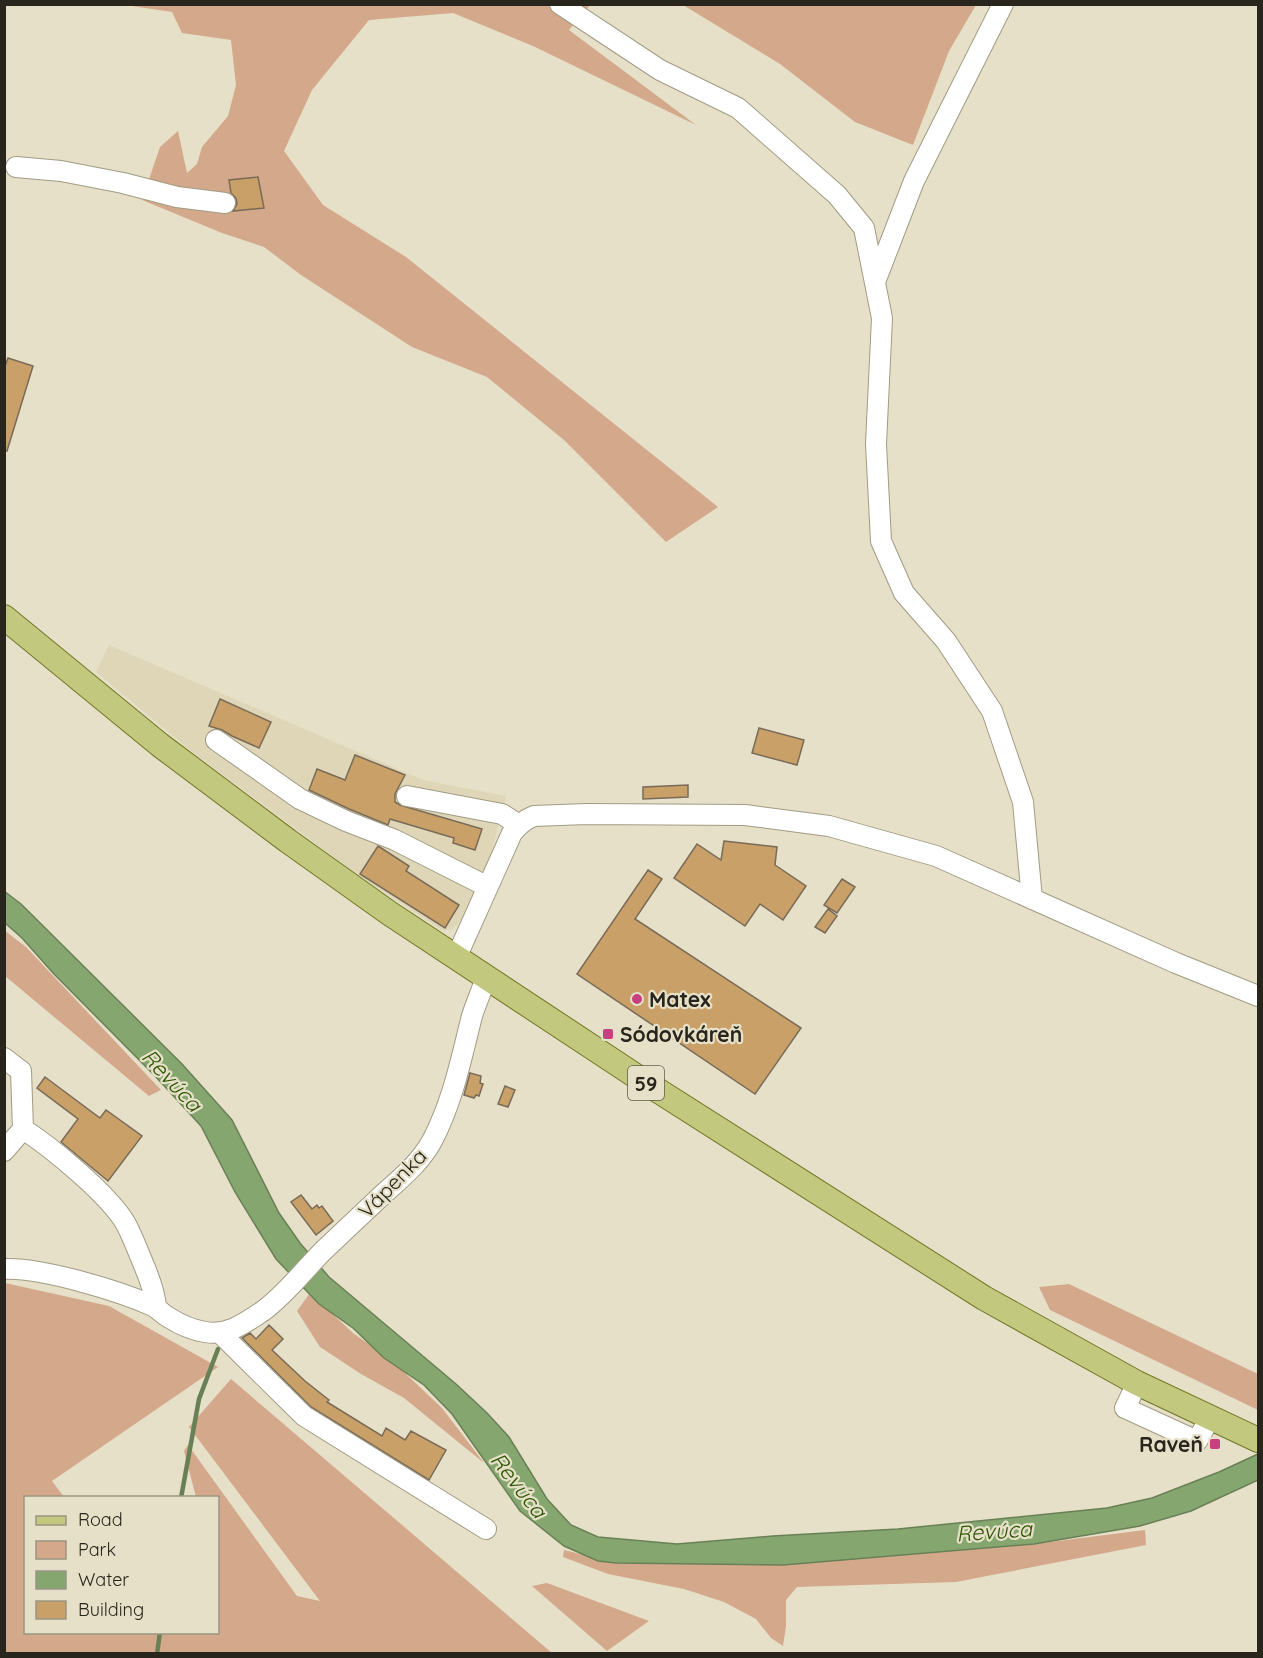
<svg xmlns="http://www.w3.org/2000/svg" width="1263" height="1658" font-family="Quicksand,sans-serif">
<rect width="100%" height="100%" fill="#e6e0c8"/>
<path fill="#dfd6b7" d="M 109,645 L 423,780 L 506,796 L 491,854 L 460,922 L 451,930 L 442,930 L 359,876 L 191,751 L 96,672 Z"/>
<path fill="#d4a88b" d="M 125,5 L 590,5 L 569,30 L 696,125 L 533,46 L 453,13 L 369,20 L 312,90 L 284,151 L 323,205 L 406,257 L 718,507 L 666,542 L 564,440 L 487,377 L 412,347 L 301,275 L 264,247 L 222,233 L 142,200 L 160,147 L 178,131 L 187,173 L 197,164 L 202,147 L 228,116 L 236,85 L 231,40 L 182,33 L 172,12 Z
M 683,5 L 976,5 L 949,51 L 913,145 L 855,122 L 780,64 Z
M 4,930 L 26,947 L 161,1090 L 149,1096 L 5,976 Z
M 5,1283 L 109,1306 L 218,1367 L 52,1481 L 64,1497 L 26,1498 L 26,1632 L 218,1632 L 218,1498 L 196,1497 L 184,1451 L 188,1445 L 297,1596 L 320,1601 L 189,1427 L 231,1379 L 552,1653 L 5,1653 Z
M 1069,1284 L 1258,1374 L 1258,1410 L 1050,1310 L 1039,1287 Z
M 310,1293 L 354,1334 L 387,1356 L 442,1408 L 484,1463 L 404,1398 L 361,1374 L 320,1347 L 297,1311 Z
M 1145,1530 L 1146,1545 L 956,1582 L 797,1587 L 786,1600 L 786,1626 L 783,1646 L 771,1638 L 756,1619 L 724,1602 L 684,1589 L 608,1574 L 563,1557 L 564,1550 L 616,1563 L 783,1565 L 1034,1544 Z
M 547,1583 L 649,1621 L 607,1651 L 532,1586 Z"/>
<path fill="#85a76f" stroke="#698056" stroke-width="1.5" d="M 4,891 L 21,904 L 182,1064 L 232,1120 L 279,1213 L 300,1243 L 329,1277 L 456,1384 L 487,1413 L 509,1437 L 547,1499 L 571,1525 L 598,1537 L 677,1544 L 773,1536 L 898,1529 L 1107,1508 L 1152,1498 L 1219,1472 L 1258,1454 L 1258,1480 L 1191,1511 L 1140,1526 L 1034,1544 L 783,1565 L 616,1563 L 598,1561 L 564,1546 L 520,1511 L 452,1414 L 424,1385 L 384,1358 L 353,1328 L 319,1304 L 276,1259 L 235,1192 L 201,1126 L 156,1077 L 54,974 L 22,938 L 5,923 Z"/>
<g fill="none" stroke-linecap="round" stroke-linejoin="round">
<path stroke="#698056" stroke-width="4.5" d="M 181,1498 L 199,1399 L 218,1349
M 157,1654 L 160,1632"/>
</g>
<path fill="#c8a068" stroke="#796b58" stroke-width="1.5" d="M 258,177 L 264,208 L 233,211 L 237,204 L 236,198 L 231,193 L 229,180 Z
M 8,358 L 33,366 L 7,451 L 4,451 L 4,369 Z
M 220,699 L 271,722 L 259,748 L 232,736 L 222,730 L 209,726 Z
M 759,728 L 804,740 L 797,765 L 752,753 Z
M 355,755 L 405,775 L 395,794 L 395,802 L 400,805 L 482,829 L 475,850 L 453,843 L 454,838 L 390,819 L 388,825 L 349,809 L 309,790 L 317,769 L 345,780 Z
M 688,785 L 688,797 L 643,799 L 643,787 Z
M 724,841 L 777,847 L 775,865 L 806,886 L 783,920 L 760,904 L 745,926 L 674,878 L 697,844 L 721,860 Z
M 378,846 L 409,866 L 406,871 L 459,905 L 445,928 L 360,874 Z
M 648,870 L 662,879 L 635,919 L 801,1028 L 755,1094 L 577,974 Z
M 842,879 L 855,887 L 837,913 L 824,905 Z
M 828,909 L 837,916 L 825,933 L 815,927 Z
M 470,1073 L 481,1076 L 480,1083 L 483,1084 L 479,1096 L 476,1095 L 474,1098 L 464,1095 Z
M 45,1077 L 100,1118 L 106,1110 L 142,1136 L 108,1181 L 61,1142 L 78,1119 L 37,1088 Z
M 505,1086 L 515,1090 L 508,1107 L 498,1104 Z
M 301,1195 L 312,1209 L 317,1205 L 319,1208 L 322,1206 L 333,1221 L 316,1235 L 291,1202 Z
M 269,1325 L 283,1339 L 272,1350 L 305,1381 L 329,1400 L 327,1402 L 382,1436 L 386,1428 L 405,1440 L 411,1431 L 446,1450 L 429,1480 L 311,1407 L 242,1338 L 250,1333 L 256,1339 Z"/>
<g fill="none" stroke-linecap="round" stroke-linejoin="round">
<g stroke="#a19b84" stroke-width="22">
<path id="minor" d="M 560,4 L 660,70 L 738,108 L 837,195 L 864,228 L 882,318 L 876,444 L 881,541 L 904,593 L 946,641 L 992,711 L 1023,802 L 1032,899
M 16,167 L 61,171 L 123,183 L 177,197 L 225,203
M 875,282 L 914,181 L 1003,4
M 216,740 L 300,799 L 346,821 L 395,840 L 488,887
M 407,796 L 502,814 L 519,825
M 456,958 L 512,833 C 519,825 524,820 534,816 L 586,814 L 745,815 L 829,826 L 936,856 L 1176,963 L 1258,996
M 4,1058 L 21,1071 L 23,1129 C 51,1147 112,1197 127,1226 C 133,1238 138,1251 143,1263 C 149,1277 155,1292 156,1307
M 4,1151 L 23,1129
M 4,1269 C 41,1267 119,1291 153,1306 C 159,1309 162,1314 168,1317 C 179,1324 192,1330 205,1332 C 228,1336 245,1323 263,1311 C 286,1294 304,1270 324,1250 C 341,1234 359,1217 377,1200 C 396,1182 419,1165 432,1141 C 453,1101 461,1059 472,1016 C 476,1003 482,990 486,978
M 221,1334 L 304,1416 L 486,1529
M 1137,1383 L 1125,1408 L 1197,1441 L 1210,1418"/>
</g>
<g stroke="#717724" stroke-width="26">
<path id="major" d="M 4,617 L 160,745 L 288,841 L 389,913 L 654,1088 L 984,1298 L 1137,1383 L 1258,1440"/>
</g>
<use href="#minor" stroke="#fff" stroke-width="20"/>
<use href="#major" stroke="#c2c87e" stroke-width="24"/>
</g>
<g fill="#c63f7e" stroke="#e6e0c8" stroke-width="2">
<circle cx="637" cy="999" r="6"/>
<rect x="602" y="1028" width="12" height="12" rx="3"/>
<rect x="1209" y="1438" width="12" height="12" rx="3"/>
</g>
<g text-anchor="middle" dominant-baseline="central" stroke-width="4.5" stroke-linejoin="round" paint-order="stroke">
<rect fill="#e6e0c8" stroke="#605d50" stroke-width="1.5" x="628" y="1066" width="36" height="34" rx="4.5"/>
<g font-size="20" font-weight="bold" fill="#27251c">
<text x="646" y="1083">59</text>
</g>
<g font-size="21" font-weight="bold" fill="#27251c" stroke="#e6e0c8" text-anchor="start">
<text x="649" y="999">Matex</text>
<text x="620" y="1034">Sódovkáreň</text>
<text x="1203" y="1444" text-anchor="end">Raveň</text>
</g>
<g font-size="21" fill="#27251c" stroke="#e6e0c8">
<text transform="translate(392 1183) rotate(-46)">Vápenka</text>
</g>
<g font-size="22" font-style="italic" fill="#2d5600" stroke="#e6e0c8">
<text transform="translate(172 1080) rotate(47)">Revúca</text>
<text transform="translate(519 1485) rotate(52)">Revúca</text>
<text transform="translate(994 1531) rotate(-4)">Revúca</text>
</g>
</g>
<rect width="1263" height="1658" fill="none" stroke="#27251c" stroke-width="12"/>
<rect x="24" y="1496" width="195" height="138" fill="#e6e0c8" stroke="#9a9583" stroke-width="1.5"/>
<rect x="36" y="1516" width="30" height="9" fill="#c2c87e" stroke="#9a9583" stroke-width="1.5"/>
<text x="78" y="1526" font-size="18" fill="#27251c">Road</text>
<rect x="36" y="1541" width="30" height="18" fill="#d4a88b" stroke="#9a9583" stroke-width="1.5"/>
<text x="78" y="1556" font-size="18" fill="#27251c">Park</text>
<rect x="36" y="1571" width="30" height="18" fill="#85a76f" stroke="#9a9583" stroke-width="1.5"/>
<text x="78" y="1586" font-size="18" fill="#27251c">Water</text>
<rect x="36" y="1601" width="30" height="18" fill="#c8a068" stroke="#9a9583" stroke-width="1.5"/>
<text x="78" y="1616" font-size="18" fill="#27251c">Building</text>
</svg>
